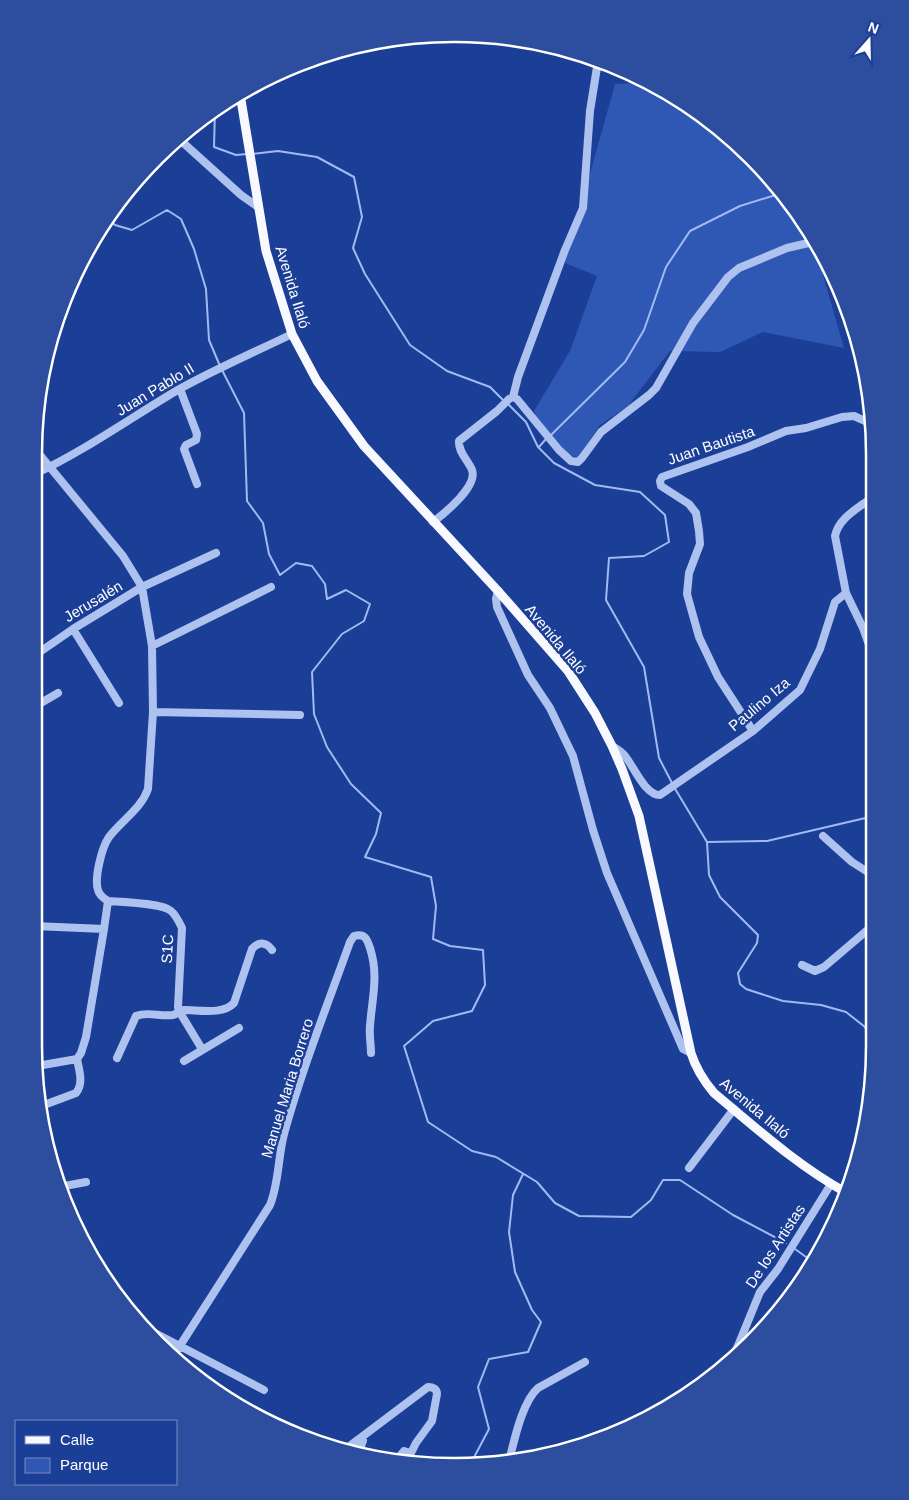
<svg xmlns="http://www.w3.org/2000/svg" width="909" height="1500" font-family="Arial,sans-serif">
<rect width="100%" height="100%" fill="#1b3e96"/>
<path fill="#2f57b4" d="M 646,82 L 688,105 L 771,177 L 811,233 L 844,348 L 763,332 L 720,352 L 670,351 L 628,406 L 600,425 L 578,458 C 550,447 544,440 534,411 L 570,351 L 597,276 L 565,263 L 615,84 Z"/>
<g fill="none" stroke-linecap="round" stroke-linejoin="round">
<path stroke="#a1bbf2" stroke-width="2" d="M 215,109 L 214,147 L 236,155 L 247,154
M 252,154 L 278,151 L 317,157 L 354,177 L 362,217 L 353,248 L 365,274 L 410,345 L 447,371 L 490,387 L 503,400
M 107,218 L 115,225 L 132,230 L 167,210 L 181,219 L 194,249 L 206,289 L 209,340 L 220,366
M 222,370 L 244,413 L 247,501 L 263,523 L 269,554 L 280,575 L 296,563 L 312,566 L 325,584 L 327,599 L 346,590 L 370,604 L 364,621 L 342,634 L 312,672 L 314,714 L 327,747 L 351,784 L 381,813 L 376,834 L 365,857 L 431,877 L 436,906 L 433,939 L 450,946 L 483,950 L 485,985 L 472,1011 L 433,1021 L 404,1046 L 428,1122 L 472,1151 L 496,1157 L 537,1182 L 555,1203 L 579,1216 L 631,1217 L 651,1200 L 663,1180 L 680,1180 L 733,1215 L 786,1243
M 507,403 L 526,422 L 538,447 L 554,463 L 595,485 L 640,492 L 665,515 L 669,542 L 644,556 L 609,558 L 606,600 L 644,667 L 659,758 L 672,783
M 550,436 L 625,362 L 644,330 L 666,267 L 690,231 L 740,206 L 782,193
M 539,447 L 546,439
M 674,787 L 707,842 L 709,875 L 720,897 L 758,935 L 757,943 L 738,973 L 740,984 L 746,989 L 783,1001 L 821,1005 L 846,1012 L 865,1027 L 874,1050
M 707,842 L 767,841 L 874,816
M 795,1249 L 813,1262
M 471,1463 L 489,1429 L 478,1387 L 489,1359 L 528,1352 L 541,1322 L 532,1310 L 515,1272 L 509,1232 L 513,1195 L 523,1174"/>
<path stroke="#aec2f0" stroke-width="8" d="M 179,139 L 241,195 L 258,207
M 180,389 L 197,434 L 196,440 L 186,445 L 184,449 L 197,484
M 513,397 L 518,377 L 565,250 L 583,208 L 590,111 L 598,61
M 35,449 L 123,556 L 142,587 L 152,646 L 153,712 L 148,789 C 141,809 122,820 109,837 C 102,847 94,878 98,890 C 99,895 103,898 108,901 C 121,902 162,903 171,911 C 176,915 179,922 182,928 L 178,1007 L 179,1011 L 202,1049
M 35,474 C 84,451 129,419 176,391 C 213,370 253,353 292,334
M 433,522 C 445,513 478,486 472,470 C 468,460 458,452 459,441 L 497,411 L 509,399 L 513,397 L 517,399 L 559,450 L 571,461 L 578,462 L 582,458 L 601,432 L 649,395 L 656,388 L 693,323 L 728,277 L 739,268 L 787,248 L 817,241
M 498,591 L 496,599 L 497,607 L 528,675 L 550,708 L 573,756 L 593,830 L 607,873 L 683,1049 L 691,1053
M 846,593 L 863,628 L 874,659
M 73,629 L 119,703
M 152,646 L 271,587
M 34,656 L 73,629 L 142,587 L 216,553
M 34,707 L 58,693
M 153,712 L 300,715
M 753,731 L 718,677 L 699,637 L 687,594 L 689,573 L 700,544 L 699,531 L 696,513 L 689,504 L 661,486 L 660,481 L 662,477 L 748,447 L 786,431 L 806,428 L 842,417 L 854,416 L 874,425
M 612,746 C 617,749 622,752 625,756 C 634,767 645,795 660,795 L 753,731 L 800,690 L 820,649 L 835,602 L 846,593 L 835,536 C 839,517 859,508 874,496
M 823,836 L 852,862 L 874,876
M 874,893 L 872,899 L 874,908
M 34,926 L 104,929 L 108,901
M 802,965 L 815,971 L 824,967 L 871,927 L 874,921
M 117,1058 L 136,1016 C 148,1011 160,1017 173,1015 C 177,1014 179,1011 184,1010 C 199,1010 223,1015 234,1003 L 252,949 C 259,941 266,942 272,950
M 77,1059 L 81,1053 L 86,1037 L 104,929
M 184,1061 L 239,1028
M 37,1066 L 77,1059
M 44,1105 L 76,1093 C 84,1083 79,1070 77,1059
M 689,1168 L 734,1109
M 59,1187 L 86,1182
M 151,1331 L 264,1390
M 735,1353 L 760,1292 L 778,1269 L 831,1184
M 174,1355 L 270,1205 C 279,1183 278,1157 284,1134 C 302,1069 327,1006 350,942 L 354,936 C 365,933 367,939 370,948 C 379,976 372,998 370,1026 C 369,1035 371,1044 371,1053
M 349,1449 L 351,1445 L 428,1387 C 433,1387 437,1389 437,1394 L 432,1421 L 416,1443 L 408,1459
M 562,1449 L 630,1423
M 359,1451 L 363,1441 L 363,1436
M 399,1457 L 404,1451 L 411,1453
M 510,1457 C 515,1437 523,1401 538,1388 L 585,1362"/>
<path stroke="#f7f9ff" stroke-width="9" d="M 240,94 L 266,251 L 292,334 L 317,381 L 364,446 L 498,591 L 568,671 L 595,713 L 612,746 L 622,769 L 639,816 L 691,1053 C 696,1069 703,1080 714,1093 C 756,1128 798,1166 847,1193"/>
</g>
<g text-anchor="middle" dominant-baseline="central" stroke-width="5" stroke-linejoin="round" paint-order="stroke">
<g font-size="15" fill="#fff" stroke="#1b3e96">
<text transform="translate(293 287) rotate(73)">Avenida Ilaló</text>
<text transform="translate(155 389) rotate(-31)">Juan Pablo II</text>
<text transform="translate(711 445) rotate(-19)">Juan Bautista</text>
<text transform="translate(93 601) rotate(-31)">Jerusalén</text>
<text transform="translate(556 639) rotate(50)">Avenida Ilaló</text>
<text transform="translate(759 704) rotate(-40)">Paulino Iza</text>
<text transform="translate(167 949) rotate(-87)">S1C</text>
<text transform="translate(287 1088) rotate(-73)">Manuel Maria Borrero</text>
<text transform="translate(755 1108) rotate(40)">Avenida Ilaló</text>
<text transform="translate(775 1246) rotate(-57)">De los Artistas</text>
</g>
</g>
<path d="M0 0H909V1500H0ZM454 42H454A412 412 0 0 1 866 454V1046A412 412 0 0 1 454 1458H454A412 412 0 0 1 42 1046V454A412 412 0 0 1 454 42Z" fill="#2d4d9e" fill-rule="evenodd"/>
<path fill="none" stroke="#fff" stroke-width="2.5" d="M454 42H454A412 412 0 0 1 866 454V1046A412 412 0 0 1 454 1458H454A412 412 0 0 1 42 1046V454A412 412 0 0 1 454 42Z"/>
<rect x="15" y="1420" width="162" height="65" fill="#1b3e96" stroke="#768bc0"/>
<rect x="25" y="1436" width="25" height="8" fill="#f7f9ff" stroke="#768bc0"/>
<text x="60" y="1445" font-size="15" fill="#ffffff">Calle</text>
<rect x="25" y="1458" width="25" height="15" fill="#2f57b4" stroke="#768bc0"/>
<text x="60" y="1470" font-size="15" fill="#ffffff">Parque</text>
<g transform="translate(869 40) rotate(20)" stroke="#1b3e96" stroke-width="4" paint-order="stroke">
<path d="M0-4L9 19L0 12L-9 19Z" fill="#ffffff"/>
<text y="-8" font-size="14" font-weight="bold" text-anchor="middle" fill="#ffffff">N</text>
</g>
</svg>
